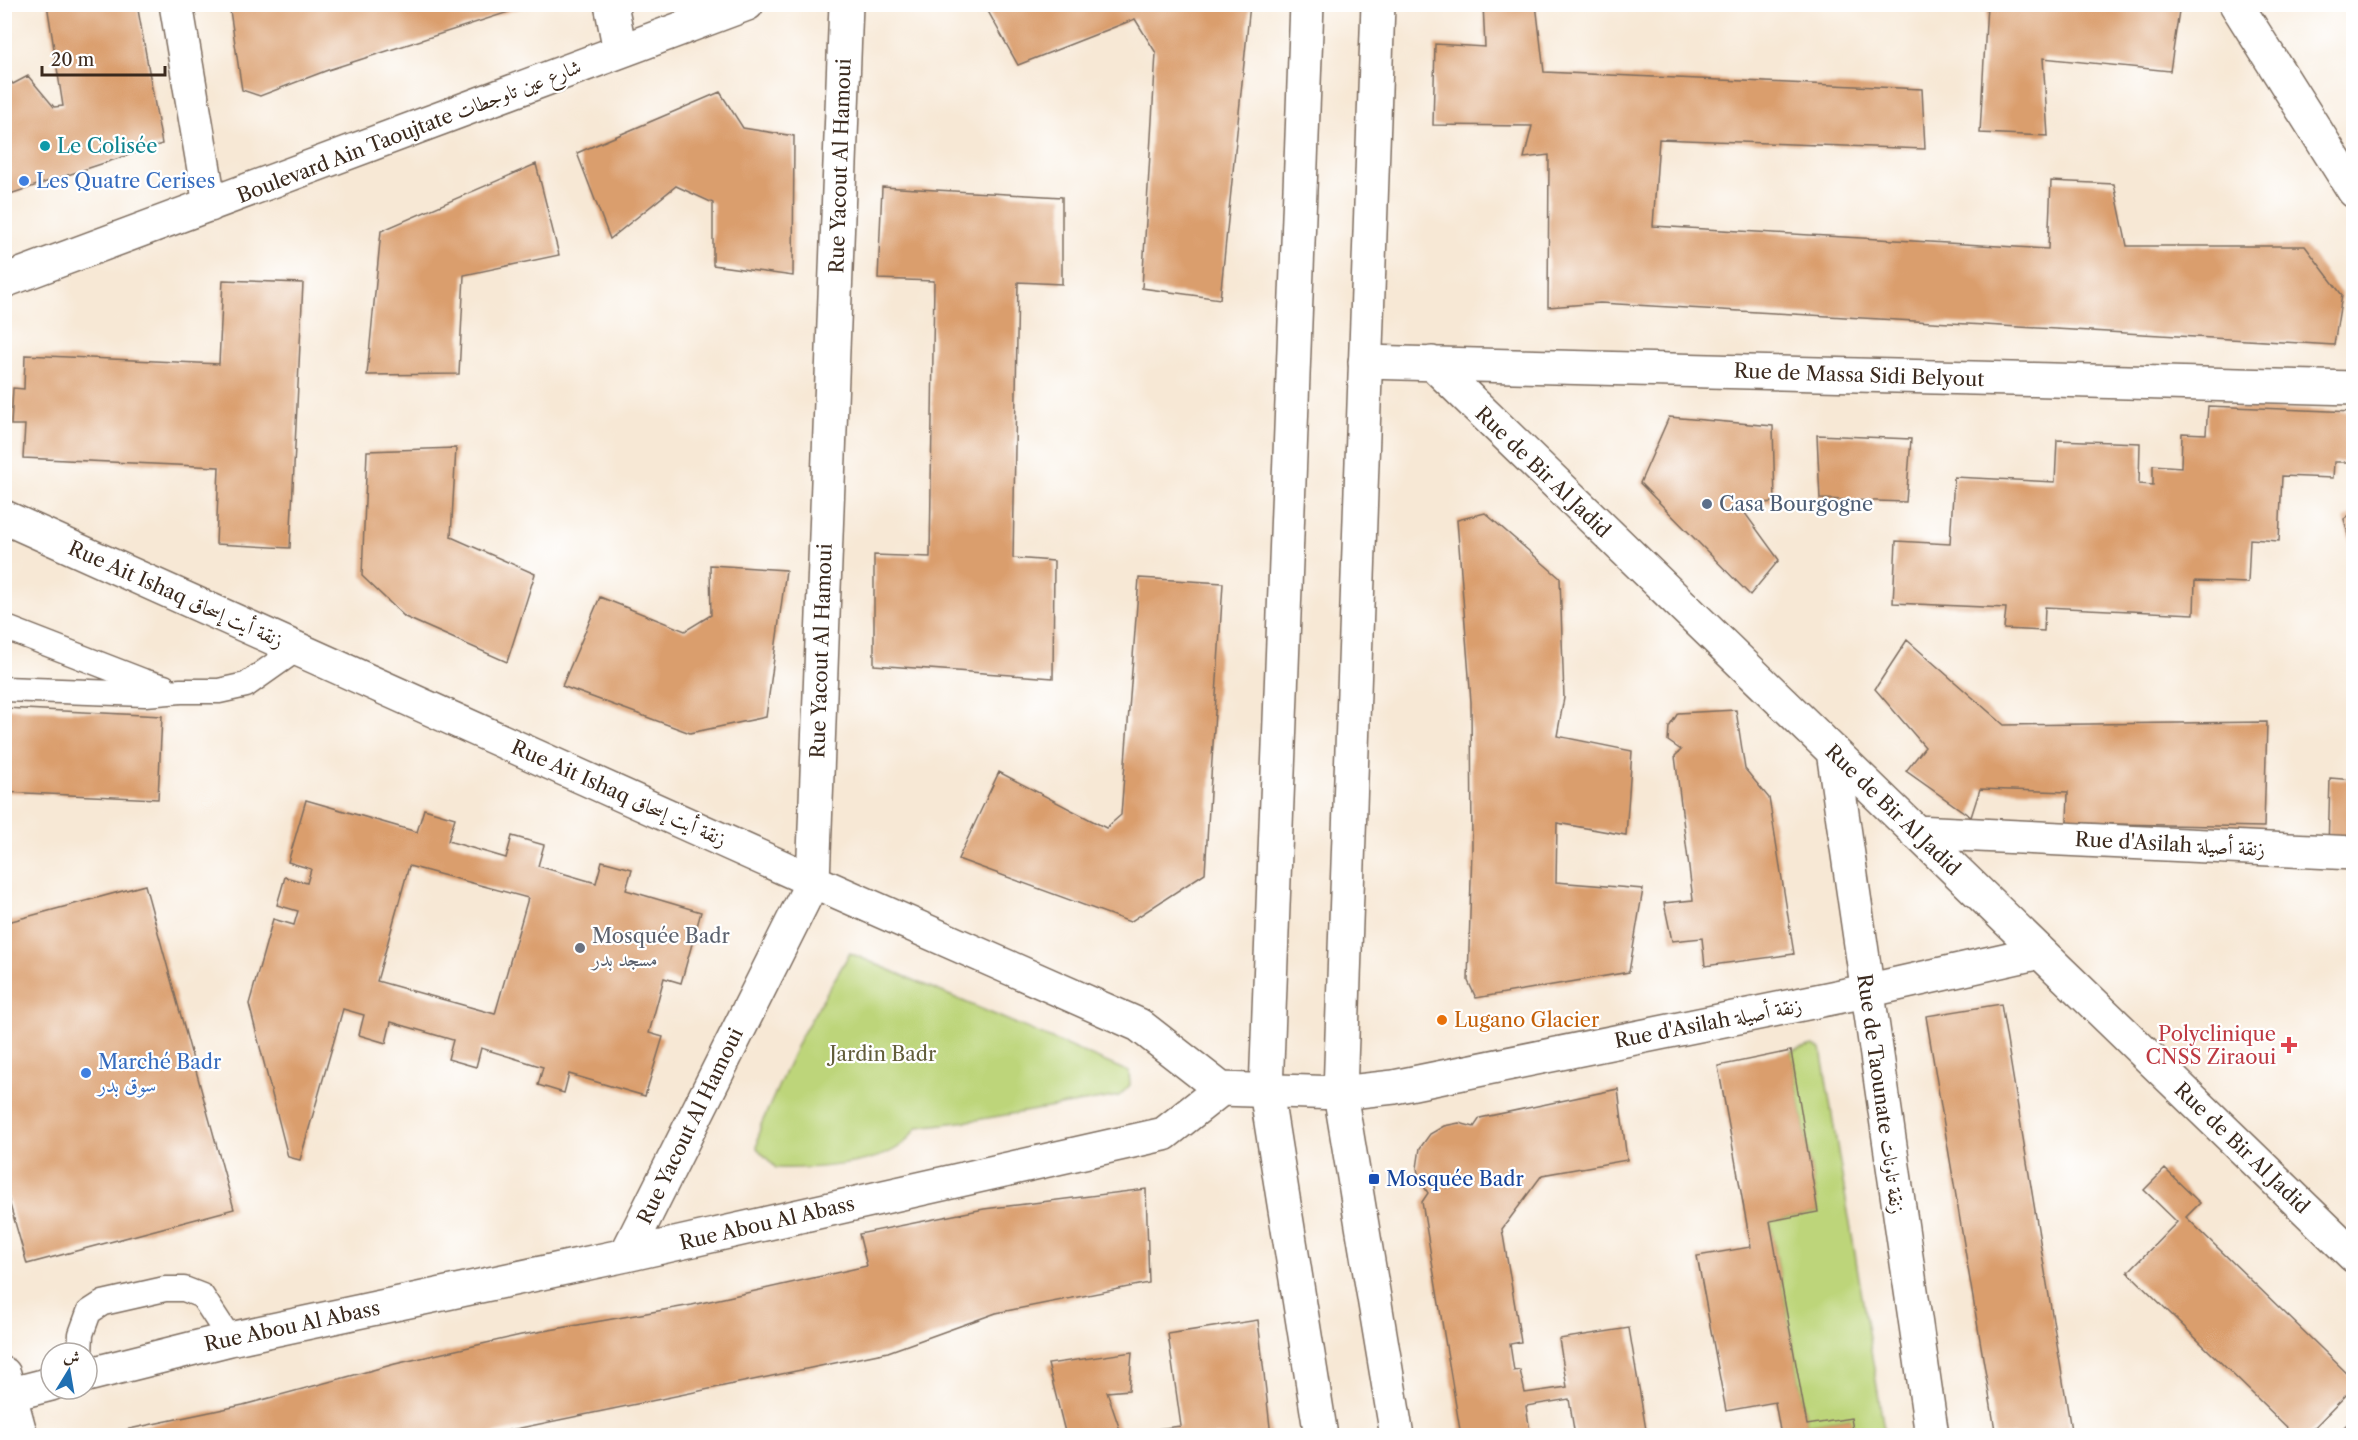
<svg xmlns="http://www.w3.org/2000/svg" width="2358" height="1440" font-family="'Libre Caslon Text',Amiri,serif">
<rect width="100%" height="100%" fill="#fff"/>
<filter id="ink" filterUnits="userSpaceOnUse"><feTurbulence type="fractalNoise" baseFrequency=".0167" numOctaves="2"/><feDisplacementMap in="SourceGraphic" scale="12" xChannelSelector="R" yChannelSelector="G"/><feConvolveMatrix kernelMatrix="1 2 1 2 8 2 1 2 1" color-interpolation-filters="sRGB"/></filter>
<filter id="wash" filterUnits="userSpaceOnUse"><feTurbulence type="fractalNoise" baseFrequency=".008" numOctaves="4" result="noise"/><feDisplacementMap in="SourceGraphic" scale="24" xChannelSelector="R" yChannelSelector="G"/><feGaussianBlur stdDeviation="1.35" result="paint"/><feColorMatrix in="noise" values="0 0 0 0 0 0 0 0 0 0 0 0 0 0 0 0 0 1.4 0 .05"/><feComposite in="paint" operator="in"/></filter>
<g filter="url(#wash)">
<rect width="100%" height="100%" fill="#f7e8d5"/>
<path fill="#bdd57a" stroke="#7c804c" stroke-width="1.5" d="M 850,953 L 1129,1072 L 1130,1085 L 1119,1096 L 976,1120 L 918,1127 C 913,1132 908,1140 903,1144 C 875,1166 811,1169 776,1168 L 757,1148 L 760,1127 L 800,1038 Z
M 1813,1045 L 1821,1049 L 1885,1435 L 1854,1435 L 1850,1418 L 1807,1425 L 1770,1221 L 1818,1212 L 1791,1051 Z"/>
<g id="blocks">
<path fill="#da9e6d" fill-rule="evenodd" d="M 47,4 L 137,4 L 162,144 L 4,196 L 4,73 L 13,84 L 28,76 L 54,107 L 63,106 Z
M 229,4 L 530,4 L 530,5 L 328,70 L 260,96 L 242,90 Z
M 984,4 L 1250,4 L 1220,299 L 1142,288 L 1156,53 L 1135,19 L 1018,65 Z
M 1483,4 L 1536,4 L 1544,72 L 1922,89 L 1925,149 L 1659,139 L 1653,226 L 2048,249 L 2051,181 L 2114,184 L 2127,246 L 2305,246 L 2342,295 L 2334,345 L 1600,303 L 1548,307 L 1549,155 L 1524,158 L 1532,126 L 1433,125 L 1435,44 L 1485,47 Z
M 1987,4 L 2180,4 L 2170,71 L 2043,58 L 2048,136 L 1980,133 Z
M 720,92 L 743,128 L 794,136 L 793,276 L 713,265 L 713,203 L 676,186 L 610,239 L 577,153 Z
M 536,164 L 559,255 L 464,275 L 459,374 L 367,375 L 381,231 Z
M 882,187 L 1062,197 L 1062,284 L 1018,282 L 1013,558 L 1054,561 L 1053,678 L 874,665 L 874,555 L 930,557 L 934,281 L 878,279 Z
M 223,280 L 303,283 L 290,548 L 216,544 L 219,467 L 23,458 L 25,425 L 11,425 L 13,388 L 24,389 L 25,355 L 219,364 Z
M 2208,406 L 2354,412 L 2354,462 L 2334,462 L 2333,478 L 2282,476 L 2279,541 L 2250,539 L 2248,583 L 2195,581 L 2194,614 L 2045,607 L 2044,631 L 2004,629 L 2006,608 L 1893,603 L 1896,541 L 1950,544 L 1954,477 L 2055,482 L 2057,440 L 2140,443 L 2139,484 L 2153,485 L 2153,465 L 2181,467 L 2182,433 L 2206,434 Z
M 1669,417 L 1773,426 L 1775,502 L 1739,505 L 1779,560 L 1750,595 L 1640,483 Z
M 1817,435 L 1911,439 L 1906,502 L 1820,499 Z
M 456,448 L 451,537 L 535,574 L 507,662 L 405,617 L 362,576 L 367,451 Z
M 2354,512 L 2354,555 L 2353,555 L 2344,519 Z
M 1485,513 L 1560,578 L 1564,698 L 1557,736 L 1632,751 L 1626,835 L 1557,823 L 1556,882 L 1643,889 L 1629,972 L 1476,998 L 1468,981 L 1472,847 L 1471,702 L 1457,520 Z
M 710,565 L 786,570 L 766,717 L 690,733 L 562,686 L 600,597 L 685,631 L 711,615 Z
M 1139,578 L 1223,583 L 1205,873 L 1130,922 L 958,859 L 999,772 L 1106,828 L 1121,815 Z
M 1907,640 L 2004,725 L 2267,722 L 2264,827 L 2067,823 L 2068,792 L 1980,789 L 1971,817 L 1906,771 L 1925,747 L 1875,689 Z
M 4,708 L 162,716 L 158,799 L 4,792 Z
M 1736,710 L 1745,769 L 1769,798 L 1794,954 L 1705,966 L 1702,938 L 1672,941 L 1664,903 L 1693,900 L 1675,756 L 1681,750 L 1668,741 L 1669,727 L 1678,713 Z
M 2330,778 L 2354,780 L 2354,851 L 2328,849 Z
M 306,800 L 417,832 L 424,809 L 455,818 L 448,841 L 506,858 L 512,836 L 544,845 L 538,866 L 596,883 L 602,861 L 632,869 L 626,890 L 701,912 L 681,983 L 664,978 L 649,1033 L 663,1037 L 645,1096 L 569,1074 L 564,1093 L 538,1085 L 543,1067 L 481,1048 L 476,1067 L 448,1059 L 453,1040 L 391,1022 L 386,1043 L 359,1035 L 364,1015 L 343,1009 L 300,1160 L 288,1157 L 249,1004 L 273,919 L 294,925 L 298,911 L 277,905 L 285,877 L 307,883 L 311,869 L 288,862 ZM 409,866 L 528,898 L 495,1014 L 377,981 Z
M 145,885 L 234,1209 L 27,1264 L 4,1184 L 4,923 Z
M 2001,1004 L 2072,1436 L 1996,1436 L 1926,1016 Z
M 1791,1051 L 1818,1212 L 1770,1221 L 1807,1425 L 1851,1418 L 1854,1436 L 1781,1436 L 1775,1402 L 1726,1411 L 1697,1256 L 1751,1247 L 1718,1066 Z
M 1618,1089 L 1627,1160 L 1542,1175 L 1502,1229 L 1521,1342 L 1510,1344 L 1514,1371 L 1520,1370 L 1525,1393 L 1567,1387 L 1559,1339 L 1629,1328 L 1647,1436 L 1575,1436 L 1569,1399 L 1526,1406 L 1530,1431 L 1521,1432 L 1522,1436 L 1461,1436 L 1422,1202 L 1428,1193 L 1419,1178 L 1417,1168 L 1420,1148 L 1430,1134 L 1444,1126 L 1459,1123 L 1474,1127 L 1480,1118 Z
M 2165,1169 L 2200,1203 L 2186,1217 L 2354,1380 L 2354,1387 L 2306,1436 L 2296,1436 L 2128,1272 L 2177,1222 L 2144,1190 Z
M 1146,1189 L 1149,1283 L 996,1313 L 888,1352 L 482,1436 L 96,1436 L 243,1405 L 395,1364 L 521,1335 L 692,1305 L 867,1266 L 859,1234 L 984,1209 Z
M 1258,1320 L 1271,1436 L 1066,1436 L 1048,1364 L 1132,1352 L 1129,1390 L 1107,1392 L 1121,1433 L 1181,1426 L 1168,1334 Z"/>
</g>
</g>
<g filter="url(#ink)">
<use href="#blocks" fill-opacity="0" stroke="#7d6c5e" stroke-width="1.5"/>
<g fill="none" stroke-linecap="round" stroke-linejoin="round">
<g stroke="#7d6c5e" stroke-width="27">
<path id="lane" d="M 4,627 L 143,681 L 164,687
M 4,689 L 145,694 L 181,691 L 219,691 L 246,685 L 297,649
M 80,1353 L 81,1334 L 89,1312 L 103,1303 L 165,1289 L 184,1289 L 202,1296 L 230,1339
M 2353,1436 L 2354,1435"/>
</g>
<g stroke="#7d6c5e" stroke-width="36">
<path id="street" d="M 176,4 L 210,205
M 611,4 L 620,51
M 2236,4 L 2354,191
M 4,281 L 747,4
M 1365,362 L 2354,388
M 1432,363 L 2354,1256
M 4,517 L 813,881 L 1139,1025 L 1221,1089
M 1833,751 L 1932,1436
M 1915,832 L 2354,853
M 1221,1089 L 1340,1093 L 1394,1087 L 1866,991 L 2040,952
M 626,1255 L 813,881 L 846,4
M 4,1374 L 21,1436
M 87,1375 L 230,1339 L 626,1255 L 1164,1134 L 1221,1089
M 4,1396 L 51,1384"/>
</g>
<g stroke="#7d6c5e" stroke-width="36">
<path id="primary" d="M 1307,4 L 1266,1091 L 1321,1436
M 1378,4 L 1340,1093 L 1397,1436"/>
</g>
<use href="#lane" stroke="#fff" stroke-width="24"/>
<use href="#street" stroke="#fff" stroke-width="33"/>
<use href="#primary" stroke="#fff" stroke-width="33"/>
</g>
</g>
<circle fill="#0f9aa8" stroke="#fff" stroke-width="2" cx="45" cy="146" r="6"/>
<g fill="#3f7fe0" stroke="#fff" stroke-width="2">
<circle cx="24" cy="181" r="6"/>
<circle cx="86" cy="1073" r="6"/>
</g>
<circle fill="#5c6f8a" stroke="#fff" stroke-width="2" cx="1707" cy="504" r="6"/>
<circle fill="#6b7280" stroke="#fff" stroke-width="2" cx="580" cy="948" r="6"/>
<circle fill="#e8710a" stroke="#fff" stroke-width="2" cx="1442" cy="1020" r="6"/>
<path fill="#e0444e" stroke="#fff" stroke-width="2" d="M2286 1036h6v6h6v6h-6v6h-6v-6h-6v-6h6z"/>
<rect fill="#1a4fb4" stroke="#fff" stroke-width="2" x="1368" y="1173" width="12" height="12" rx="3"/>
<g text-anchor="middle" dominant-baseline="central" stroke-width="4.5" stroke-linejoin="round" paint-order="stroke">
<g font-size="20" fill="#3b2a1e" stroke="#fff">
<text transform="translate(409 131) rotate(-21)">Boulevard Ain Taoujtate شارع عين تاوجطات</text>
<text transform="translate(840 166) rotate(-88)">Rue Yacout Al Hamoui</text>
<text transform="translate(1859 375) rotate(2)">Rue de Massa Sidi Belyout</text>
<text transform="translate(1543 472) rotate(44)">Rue de Bir Al Jadid</text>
<text transform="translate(176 594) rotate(24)">Rue Ait Ishaq زنقة أيت إسحاق</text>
<text transform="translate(821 651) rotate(-88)">Rue Yacout Al Hamoui</text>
<text transform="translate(619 793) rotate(24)">Rue Ait Ishaq زنقة أيت إسحاق</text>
<text transform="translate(1893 810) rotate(44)">Rue de Bir Al Jadid</text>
<text transform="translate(2170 844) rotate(3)">Rue d'Asilah زنقة أصيلة</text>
<text transform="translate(1708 1023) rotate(-11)">Rue d'Asilah زنقة أصيلة</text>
<text transform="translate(1881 1094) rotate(82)">Rue de Taounate زنقة تاونات</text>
<text transform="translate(690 1126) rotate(-64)">Rue Yacout Al Hamoui</text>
<text transform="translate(2242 1148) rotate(44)">Rue de Bir Al Jadid</text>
<text transform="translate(767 1223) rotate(-13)">Rue Abou Al Abass</text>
<text transform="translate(292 1326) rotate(-12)">Rue Abou Al Abass</text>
</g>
<g font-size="20" fill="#0d838f" stroke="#fff" text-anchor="start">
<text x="57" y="146">Le Colisée</text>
</g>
<g font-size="20" fill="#366cbe" stroke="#fff" text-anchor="start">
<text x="36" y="181">Les Quatre Cerises</text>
<text x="98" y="1062">Marché Badr<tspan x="98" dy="23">سوق بدر</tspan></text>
</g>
<g font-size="20" fill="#4e5e75" stroke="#fff" text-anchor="start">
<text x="1719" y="504">Casa Bourgogne</text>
</g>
<g font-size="20" fill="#5b616d" stroke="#fff" text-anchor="start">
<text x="592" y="936">Mosquée Badr<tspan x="592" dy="23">مسجد بدر</tspan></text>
</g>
<g font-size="20" fill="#c56008" stroke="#fff" text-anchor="start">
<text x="1454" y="1020">Lugano Glacier</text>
</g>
<g font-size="20" fill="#be3a42" stroke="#fff" text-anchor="end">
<text x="2276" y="1034">Polyclinique<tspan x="2276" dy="23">CNSS Ziraoui</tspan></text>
</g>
<g font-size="20" fill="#625d3a" stroke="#fff">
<text x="883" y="1054">Jardin Badr</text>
</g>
<g font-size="20" fill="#164399" stroke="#fff" text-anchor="start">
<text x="1386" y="1179">Mosquée Badr</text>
</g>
</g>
<rect width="2358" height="1440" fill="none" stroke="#fff" stroke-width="24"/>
<g transform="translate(69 1371) rotate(11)"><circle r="28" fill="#ffffff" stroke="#b1aaa5" stroke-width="1.5"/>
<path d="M0-4.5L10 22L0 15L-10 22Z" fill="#1f6fb2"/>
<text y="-9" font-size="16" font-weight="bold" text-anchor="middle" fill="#3b2a1e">ش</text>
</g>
<path d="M42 66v9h123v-9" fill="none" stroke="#3b2a1e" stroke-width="3"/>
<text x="51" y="66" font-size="18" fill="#3b2a1e" stroke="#ffffff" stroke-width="4.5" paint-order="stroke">20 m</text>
</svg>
